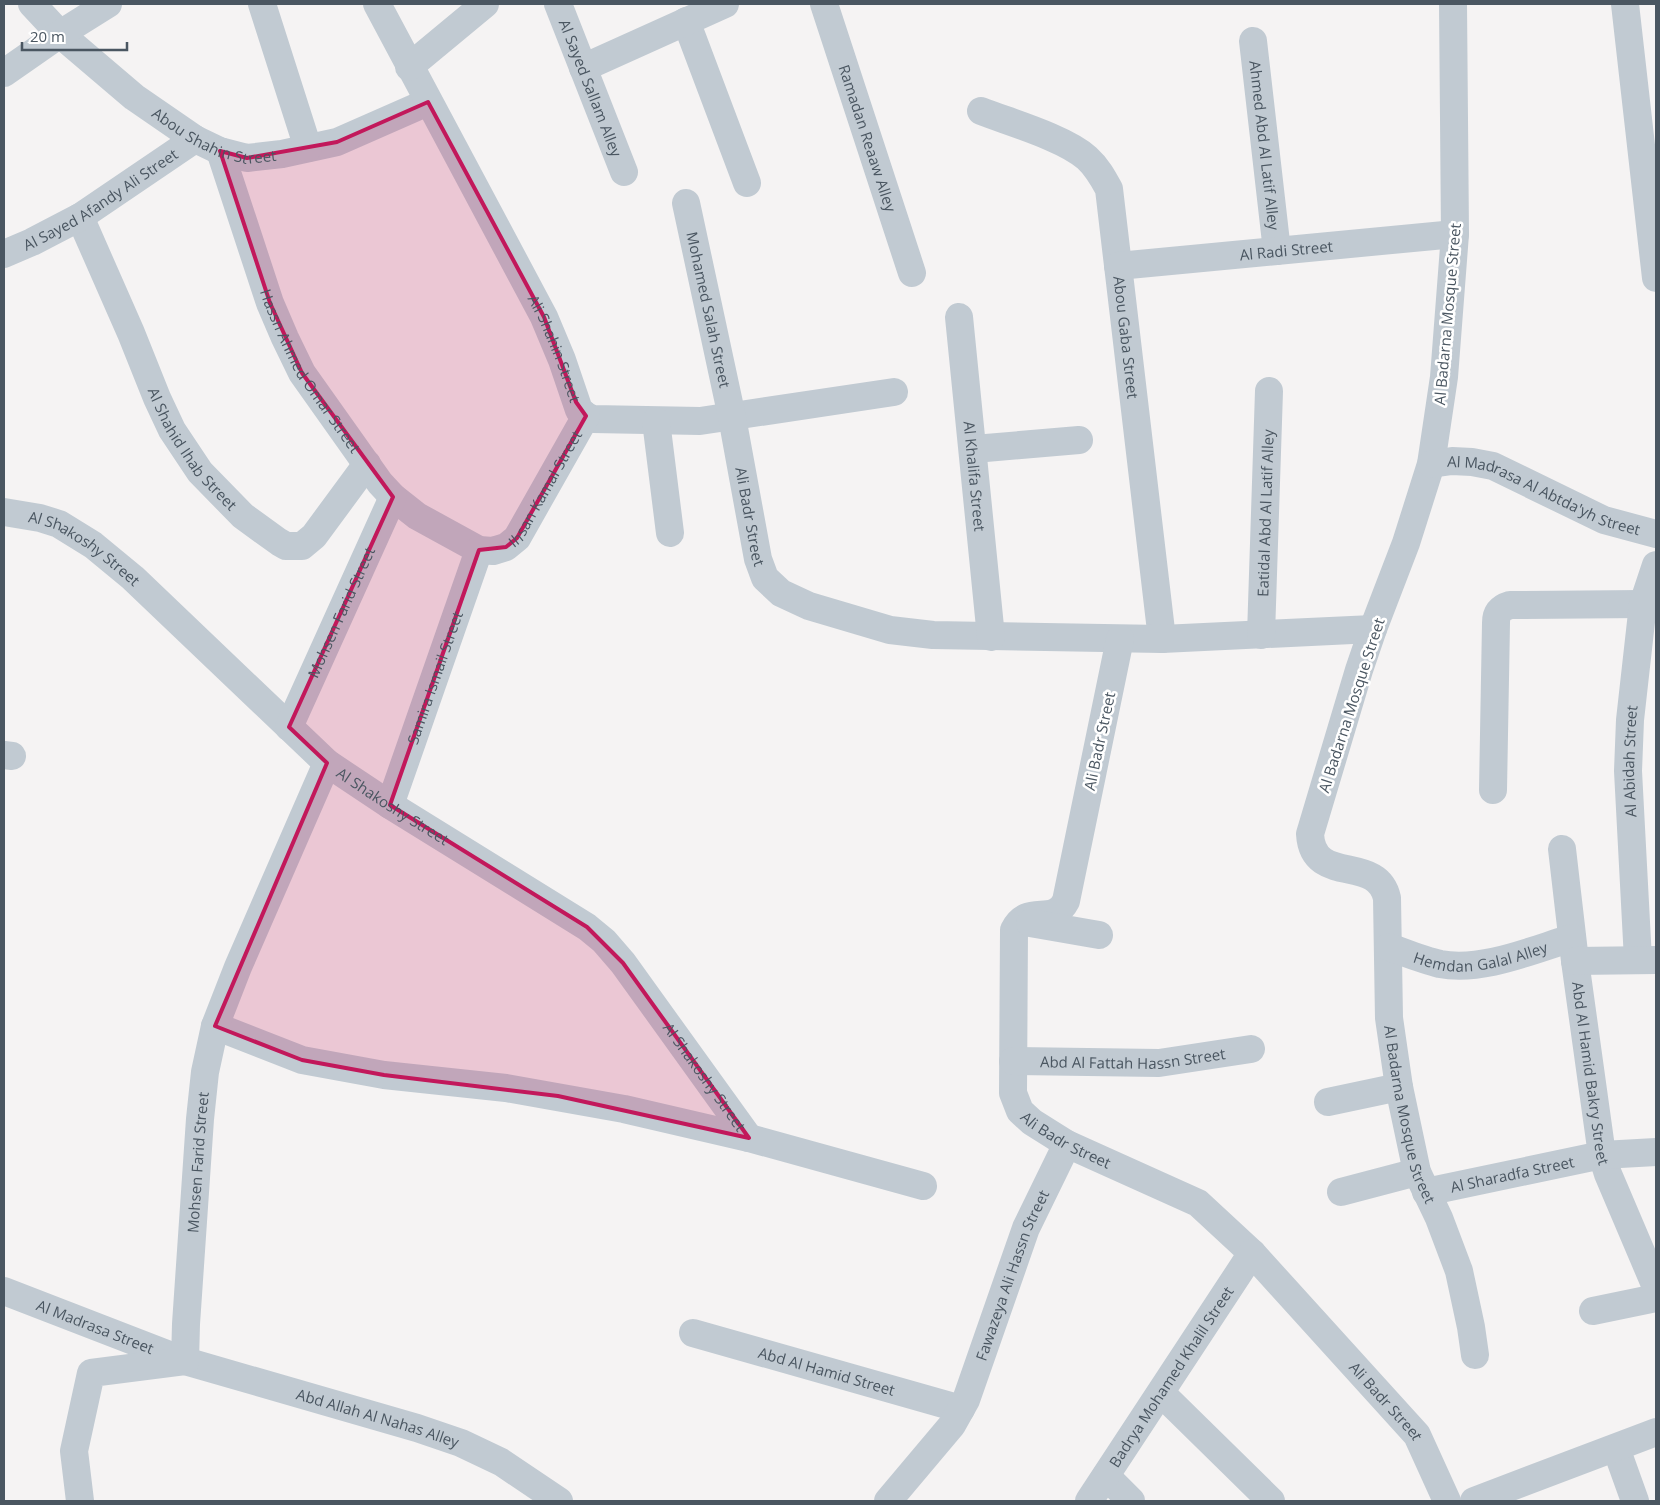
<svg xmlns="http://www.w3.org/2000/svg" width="1660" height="1505" font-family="'Open Sans',sans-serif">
<rect width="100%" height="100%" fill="#f5f3f3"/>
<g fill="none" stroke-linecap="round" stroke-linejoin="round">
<g stroke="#c1cad2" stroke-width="28">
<path id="s1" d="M 32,4 L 60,34 L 134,97 L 195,139 L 220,151 L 247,158 L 282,154 L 337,142 L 428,102"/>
<path d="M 262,4 L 308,148"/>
<path id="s2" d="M 377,4 L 544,317 L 562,360 L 579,410 L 586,416 L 593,419 L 700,421 L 894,392"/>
<path id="s3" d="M 558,4 L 624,172"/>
<path id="s4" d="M 824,4 L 912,273"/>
<path id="s5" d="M 1453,4 L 1455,234 L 1444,377 L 1431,464 L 1406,543 L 1373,629 L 1359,670 L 1310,834 C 1313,887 1377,853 1387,898 L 1389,1018 L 1399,1087 L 1417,1172 L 1439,1218 L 1459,1271 L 1471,1327 L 1475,1355"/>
<path d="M 1625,4 L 1656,278"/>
<path d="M 686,21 L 747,183"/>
<path id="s6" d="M 1253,41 L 1277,251"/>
<path d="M 409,67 L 485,4"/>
<path d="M 583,68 L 725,4"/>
<path d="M 4,73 L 60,34 L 108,4"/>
<path id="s7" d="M 981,111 C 1009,122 1065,138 1087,158 C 1097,167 1103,178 1109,189 L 1162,639"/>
<path id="s8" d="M 220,151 L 270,303 L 285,338 L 302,373 L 380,483 L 393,497 L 417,516 L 479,550 L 493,551 L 506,547 L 517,538 L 586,416"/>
<path id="s9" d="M 686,203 L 732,417 L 758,559 L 765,578 L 781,593 L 809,606 L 890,630 L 933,635 L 1162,639 L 1373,629"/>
<path id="s10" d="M 80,217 L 131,333 L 157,398 L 172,430 L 200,472 L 243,516 L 279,542 L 286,546 L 302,546 L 314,536 L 367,464"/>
<path id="s11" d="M 4,254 L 32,242 L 80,217 L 195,139"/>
<path id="s12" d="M 1118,266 L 1455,234"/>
<path id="s13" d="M 959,317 L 991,637"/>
<path d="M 656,421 L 670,533"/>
<path d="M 974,449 L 1079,440"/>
<path id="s14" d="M 1431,464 L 1452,461 L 1472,462 L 1493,466 L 1604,520 L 1656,534"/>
<path id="s15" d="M 4,512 L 40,518 L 59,524 L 93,545 L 133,578 L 327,763 L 390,805 L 587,927 L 604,941 L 623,963 L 749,1138"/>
<path id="s16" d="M 1261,635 L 1269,391"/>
<path id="s17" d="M 1120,639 L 1066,901 C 1053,927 1028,902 1014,930 L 1013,1093 L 1020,1111 L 1032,1122 L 1067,1144 L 1198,1203 L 1252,1253 L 1417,1435 L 1447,1501"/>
<path id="s18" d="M 289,727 L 393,497"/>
<path d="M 4,755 L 12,756"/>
<path d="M 1493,790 L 1496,623 C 1496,613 1500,608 1510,605 L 1643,604"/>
<path id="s19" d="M 390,805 L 479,550"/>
<path id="s20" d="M 1562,849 L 1575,961 L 1602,1155 L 1608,1174 L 1656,1287"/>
<path d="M 1030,923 L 1099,935"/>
<path id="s21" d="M 1389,947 C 1406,953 1423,960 1440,964 C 1482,972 1532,950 1572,938"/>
<path id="s22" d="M 1638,960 L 1628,771 L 1630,720 L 1643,604 L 1656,565"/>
<path d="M 1575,961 L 1656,960"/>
<path d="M 215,1026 L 302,1060 L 384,1075 L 506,1088 L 624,1109 L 749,1138 L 923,1186"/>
<path id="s23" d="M 1013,1061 L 1159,1063 L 1251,1049"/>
<path d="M 1328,1102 L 1399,1087"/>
<path d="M 1341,1192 L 1417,1172"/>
<path id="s24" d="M 1426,1192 L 1602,1155 L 1656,1152"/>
<path id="s25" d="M 4,1291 L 185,1361 L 417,1428 L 461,1443 L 501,1462 L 559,1501"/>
<path d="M 1593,1311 L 1656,1298"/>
<path id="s26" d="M 693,1333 L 961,1409"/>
<path d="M 1161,1393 L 1271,1501"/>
<path d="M 1616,1448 L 1635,1501"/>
<path d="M 1106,1476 L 1131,1501"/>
<path id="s27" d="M 80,1501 L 74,1451 L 91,1373 L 185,1361 L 186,1324 L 200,1119 L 205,1072 L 215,1026 L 238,967 L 327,763"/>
<path id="s28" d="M 888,1501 L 952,1425 L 966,1400 L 1026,1228 L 1067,1144"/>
<path id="s29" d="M 1089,1501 L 1252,1253"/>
<path d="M 1474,1501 L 1656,1432"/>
</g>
</g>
<path fill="#c2185b" fill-opacity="0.2" stroke="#c2185b" stroke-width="4" stroke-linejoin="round" d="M 428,102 L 544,317 L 576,402 L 586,416 L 517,538 L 506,547 L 479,550 L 390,805 L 587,927 L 623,963 L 749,1138 L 558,1096 L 384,1075 L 302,1060 L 215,1026 L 327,763 L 289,727 L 393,497 L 302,373 L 270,303 L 220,151 L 247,158 L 337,142 Z"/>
<g text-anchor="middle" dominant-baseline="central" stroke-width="5" stroke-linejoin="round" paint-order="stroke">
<g font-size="15" fill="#4a5661" stroke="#fff">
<text stroke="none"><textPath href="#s3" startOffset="90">Al Sayed Sallam Alley</textPath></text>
<text stroke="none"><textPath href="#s1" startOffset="230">Abou Shahin Street</textPath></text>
<text stroke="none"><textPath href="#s4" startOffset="141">Ramadan Reaaw Alley</textPath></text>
<text stroke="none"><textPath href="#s6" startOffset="105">Ahmed Abd Al Latif Alley</textPath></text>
<text stroke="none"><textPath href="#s11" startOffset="111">Al Sayed Afandy Ali Street</textPath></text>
<text stroke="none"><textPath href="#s12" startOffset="169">Al Radi Street</textPath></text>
<text stroke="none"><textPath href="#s9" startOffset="109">Mohamed Salah Street</textPath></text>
<text transform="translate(1447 314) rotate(-85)">Al Badarna Mosque Street</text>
<text stroke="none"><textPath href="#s7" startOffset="304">Abou Gaba Street</textPath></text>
<text stroke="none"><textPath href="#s2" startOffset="388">Ali Shahin Street</textPath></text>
<text stroke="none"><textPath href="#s8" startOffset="239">Hassn Ahmed Omar Street</textPath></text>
<text stroke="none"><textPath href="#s10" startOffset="259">Al Shahid Ihab Street</textPath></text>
<text stroke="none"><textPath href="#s13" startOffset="160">Al Khalifa Street</textPath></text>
<text stroke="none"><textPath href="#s8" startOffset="591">Ihsan Kamal Street</textPath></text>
<text stroke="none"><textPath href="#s14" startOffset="120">Al Madrasa Al Abtda'yh Street</textPath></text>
<text stroke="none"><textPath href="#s16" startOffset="122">Eatidal Abd Al Latif Alley</textPath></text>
<text stroke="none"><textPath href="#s9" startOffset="320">Ali Badr Street</textPath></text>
<text stroke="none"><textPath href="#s15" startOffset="90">Al Shakoshy Street</textPath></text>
<text stroke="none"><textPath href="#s18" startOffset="126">Mohsen Farid Street</textPath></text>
<text stroke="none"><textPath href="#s19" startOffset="135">Samira Ismail Street</textPath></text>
<text transform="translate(1351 705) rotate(-72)">Al Badarna Mosque Street</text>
<text transform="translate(1099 741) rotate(-78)">Ali Badr Street</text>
<text stroke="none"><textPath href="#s22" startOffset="199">Al Abidah Street</textPath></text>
<text stroke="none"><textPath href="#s15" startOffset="495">Al Shakoshy Street</textPath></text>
<text stroke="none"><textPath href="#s21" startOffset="95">Hemdan Galal Alley</textPath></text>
<text stroke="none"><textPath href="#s23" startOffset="120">Abd Al Fattah Hassn Street</textPath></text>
<text stroke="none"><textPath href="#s20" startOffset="226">Abd Al Hamid Bakry Street</textPath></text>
<text stroke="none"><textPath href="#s15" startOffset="915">Al Shakoshy Street</textPath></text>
<text stroke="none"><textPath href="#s5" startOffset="1179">Al Badarna Mosque Street</textPath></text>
<text stroke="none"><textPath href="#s17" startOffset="568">Ali Badr Street</textPath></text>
<text stroke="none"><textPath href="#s27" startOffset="424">Mohsen Farid Street</textPath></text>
<text stroke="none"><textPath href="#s24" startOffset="88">Al Sharadfa Street</textPath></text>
<text stroke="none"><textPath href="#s28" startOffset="261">Fawazeya Ali Hassn Street</textPath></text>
<text stroke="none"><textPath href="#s25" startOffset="98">Al Madrasa Street</textPath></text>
<text stroke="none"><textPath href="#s26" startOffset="139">Abd Al Hamid Street</textPath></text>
<text stroke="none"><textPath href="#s29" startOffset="149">Badrya Mohamed Khalil Street</textPath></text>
<text stroke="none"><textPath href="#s17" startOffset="988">Ali Badr Street</textPath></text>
<text stroke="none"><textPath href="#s25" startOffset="395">Abd Allah Al Nahas Alley</textPath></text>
</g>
</g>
<rect width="1660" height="1505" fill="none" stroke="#4a5661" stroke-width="10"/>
<path d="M22 42v8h105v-8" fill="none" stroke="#4a5661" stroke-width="2.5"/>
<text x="30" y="42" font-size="15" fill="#4a5661" stroke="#ffffff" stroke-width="4" paint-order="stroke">20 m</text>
</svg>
